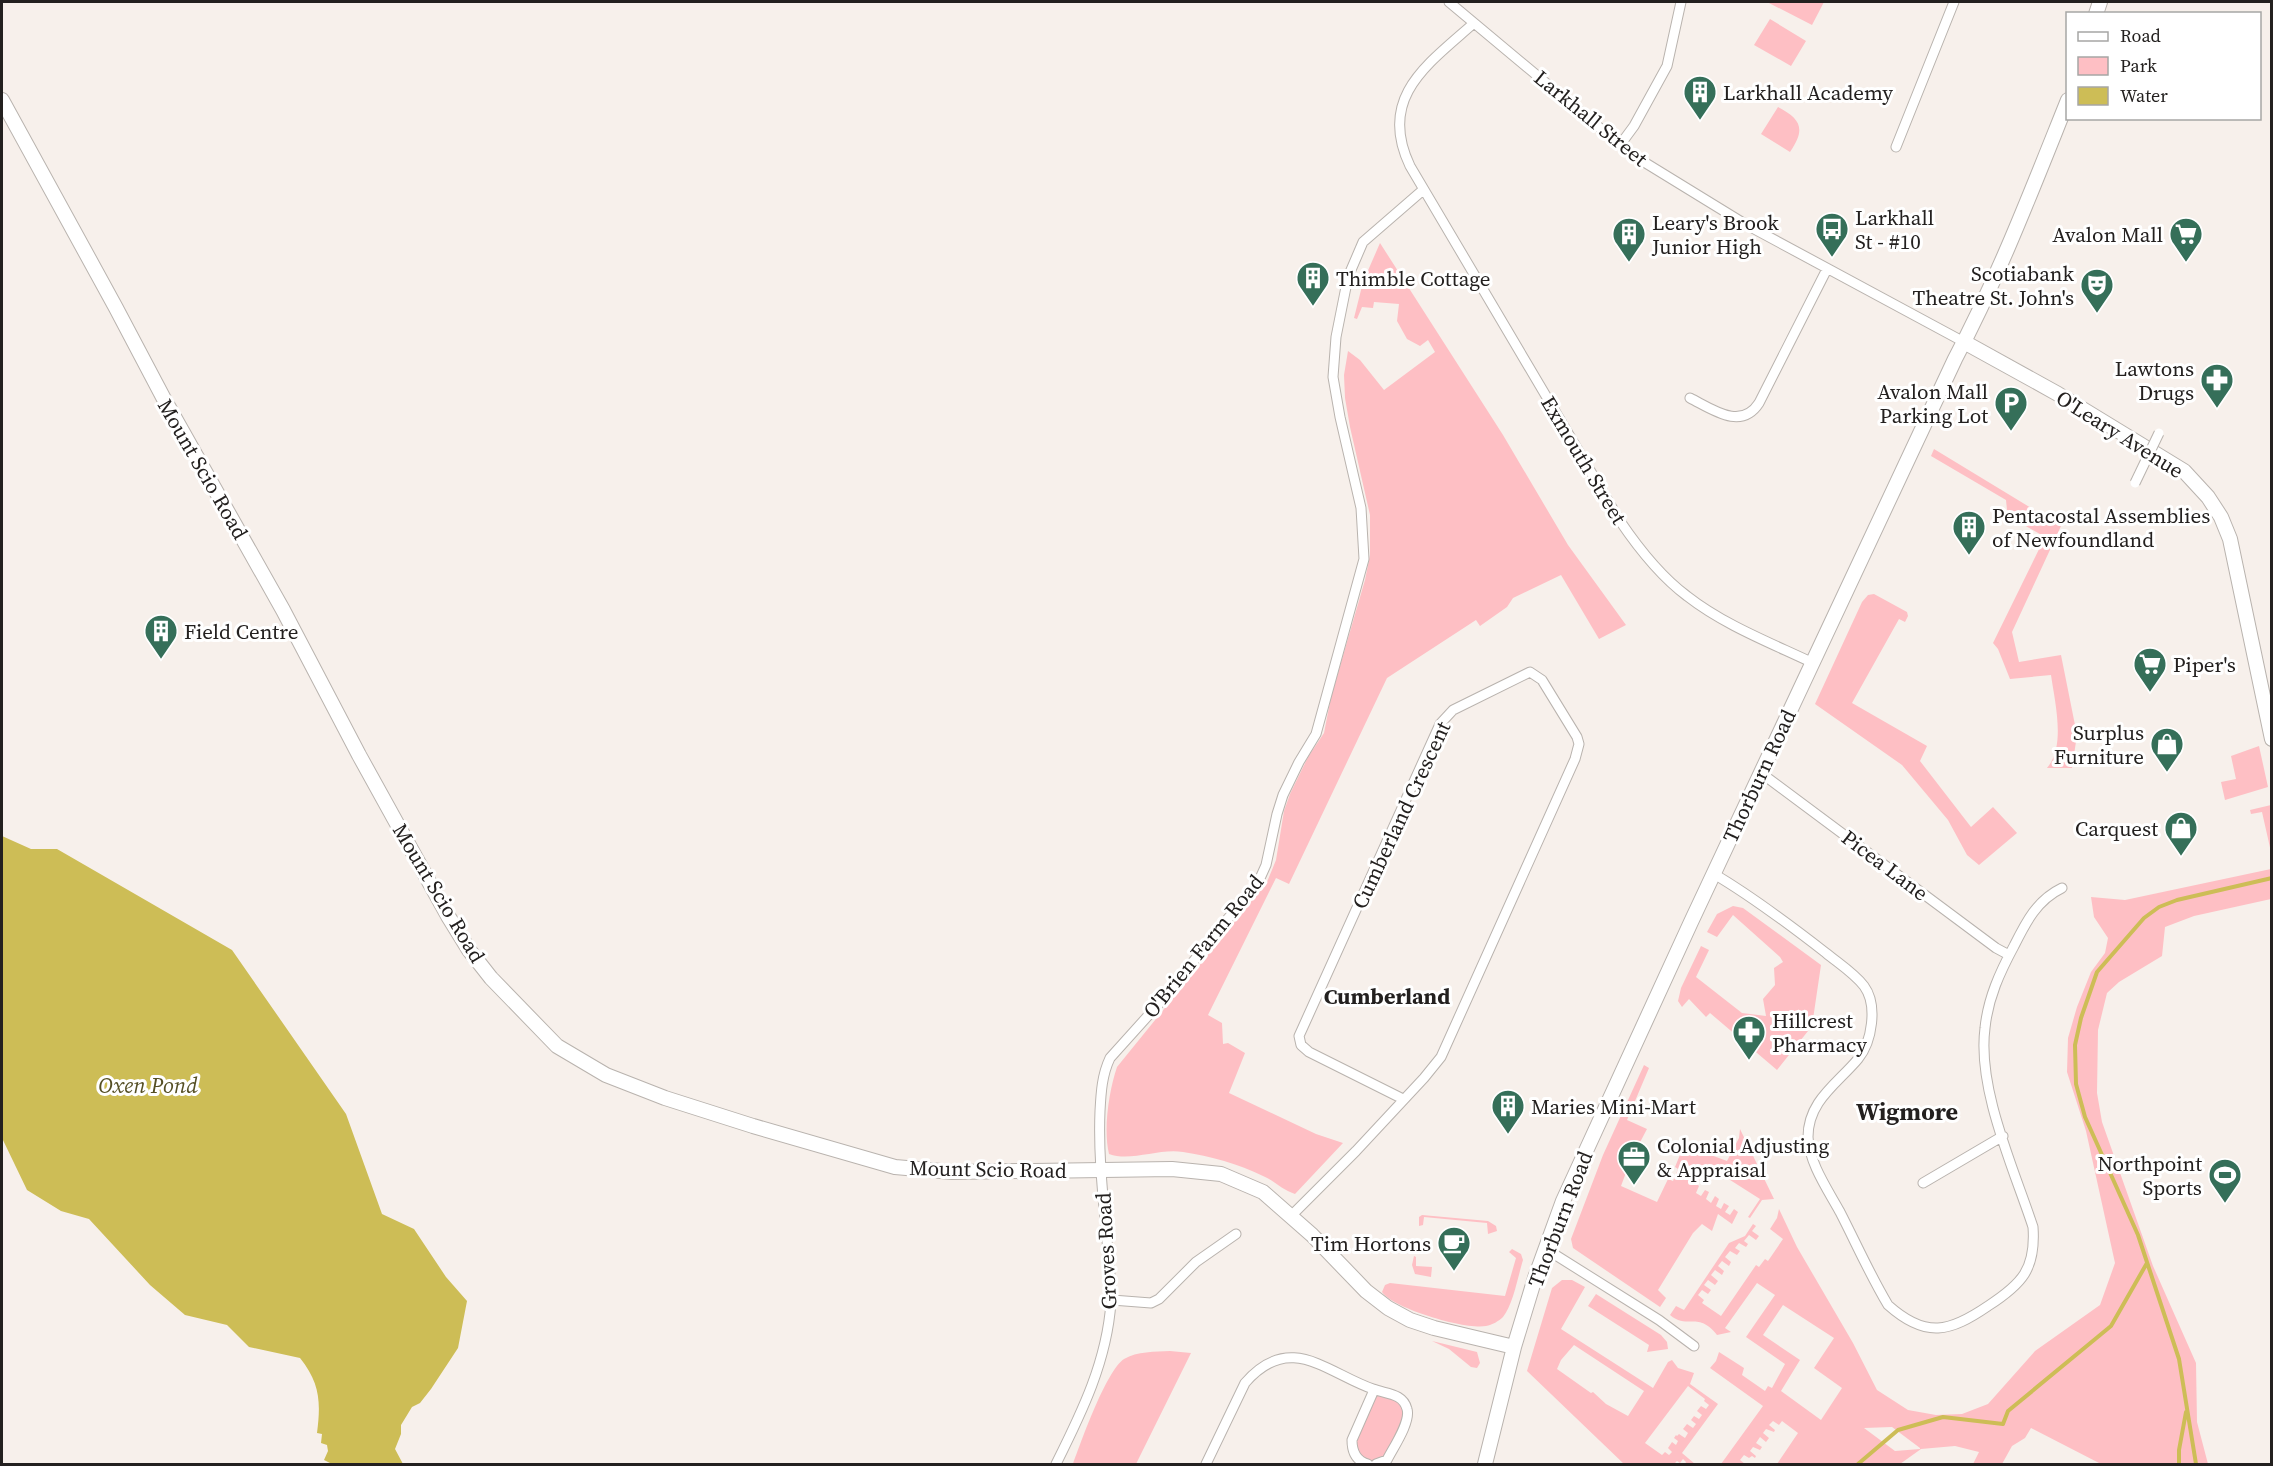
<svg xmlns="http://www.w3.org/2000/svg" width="2273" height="1466" font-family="'Source Serif 4',serif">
<rect width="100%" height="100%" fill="#f7f0eb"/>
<path fill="#febfc4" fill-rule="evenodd" d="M 1767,2 L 1824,2 L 1812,25 Z
M 1770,19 L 1806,41 L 1791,66 L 1754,45 Z
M 1778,107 C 1801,119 1806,129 1790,152 L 1761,134 Z
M 1380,243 L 1503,435 L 1568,545 L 1626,625 L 1599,639 L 1561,575 L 1513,598 L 1507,607 L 1480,626 L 1476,620 L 1387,678 L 1289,884 L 1276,878 L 1208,1015 L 1222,1023 L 1223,1044 L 1228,1043 L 1245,1053 L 1229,1093 L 1316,1134 L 1343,1143 L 1295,1194 C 1282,1190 1275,1181 1263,1176 C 1239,1164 1210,1156 1183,1152 C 1159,1148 1131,1162 1109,1154 C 1103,1129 1109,1091 1117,1067 L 1267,882 L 1276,860 L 1284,811 L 1290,794 L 1308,757 L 1324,733 L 1331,697 L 1365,580 L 1370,555 L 1370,515 L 1350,427 L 1345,398 L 1344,375 L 1348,351 L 1360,360 L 1384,390 L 1435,352 L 1428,340 L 1420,346 L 1407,339 L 1397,321 L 1399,304 L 1374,302 L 1373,308 L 1362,307 L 1357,319 L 1354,318 L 1363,282 Z
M 1934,449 L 2061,526 L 2012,632 L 2019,662 L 2061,655 L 2077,735 L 2072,768 L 2047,768 C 2066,746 2055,703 2051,675 L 2010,679 L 1998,649 L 1993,643 L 2045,537 L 2017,521 L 2007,510 L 2006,500 L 1931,456 Z
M 1874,594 L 1907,612 L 1908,616 L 1905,622 L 1899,619 L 1852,703 L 1927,746 L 1920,761 L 1971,827 L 1993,807 L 2017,833 L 1979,865 L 1967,855 L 1948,820 L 1902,765 L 1815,704 L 1862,602 L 1868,595 Z
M 2259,746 L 2268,787 L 2225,800 L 2221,782 L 2236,779 L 2231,756 Z
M 2271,805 L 2272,805 L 2271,852 L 2262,812 L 2251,814 L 2250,810 Z
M 2271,869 L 2271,899 L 2194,916 L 2165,927 L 2162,956 L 2119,982 L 2107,993 L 2098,1030 L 2097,1093 L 2102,1122 L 2153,1266 L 2196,1363 L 2197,1422 L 2208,1464 L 2101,1464 L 2031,1428 L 2025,1438 L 2012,1446 L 2002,1464 L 1973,1464 L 1979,1452 L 1955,1446 L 1921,1449 L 1900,1464 L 1777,1464 L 1798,1433 L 1782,1421 L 1779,1425 L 1773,1421 L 1769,1425 L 1775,1430 L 1774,1432 L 1766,1429 L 1763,1433 L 1769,1438 L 1766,1442 L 1760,1437 L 1756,1443 L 1762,1447 L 1760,1450 L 1753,1447 L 1750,1451 L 1756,1456 L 1755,1458 L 1752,1456 L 1749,1458 L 1744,1455 L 1740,1460 L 1745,1464 L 1721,1464 L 1763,1406 L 1710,1368 L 1716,1361 L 1719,1352 L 1744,1368 L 1742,1375 L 1765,1391 L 1768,1386 L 1772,1388 L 1785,1364 L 1746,1337 L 1775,1295 L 1757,1283 L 1725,1328 L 1731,1332 L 1717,1335 C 1698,1311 1688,1330 1670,1315 L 1676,1306 L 1684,1310 L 1729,1243 L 1745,1236 L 1753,1224 L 1756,1226 L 1752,1231 L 1759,1236 L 1756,1240 L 1749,1235 L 1744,1241 L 1748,1244 L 1746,1247 L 1739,1243 L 1735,1248 L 1740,1251 L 1737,1255 L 1730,1251 L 1725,1257 L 1731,1262 L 1729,1266 L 1722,1261 L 1718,1266 L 1724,1271 L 1722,1275 L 1715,1270 L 1711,1275 L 1718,1281 L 1715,1285 L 1708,1280 L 1704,1285 L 1711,1290 L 1708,1294 L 1702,1290 L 1698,1295 L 1704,1300 L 1702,1303 L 1721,1316 L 1756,1265 L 1759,1267 L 1765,1259 L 1768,1261 L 1783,1239 L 1770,1229 L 1777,1218 L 1779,1209 L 1797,1247 L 1853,1343 L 1877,1390 L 1908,1410 L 1936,1415 L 1962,1414 L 1988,1404 L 2035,1351 L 2100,1305 L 2115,1263 L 2086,1131 L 2067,1072 L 2068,1038 L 2077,1007 L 2091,972 L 2105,953 L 2108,938 L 2094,917 L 2091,897 L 2125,900 ZM 1783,1305 L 1834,1338 L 1814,1368 L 1842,1388 L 1821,1420 L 1781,1391 L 1800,1360 L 1763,1335 ZM 1892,1427 L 1920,1448 L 1920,1449 L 1895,1451 L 1864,1428 Z
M 1733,906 L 1743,908 L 1821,965 L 1812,1026 L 1777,1070 L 1710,1013 L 1706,1017 L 1689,999 L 1682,1007 L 1678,1001 L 1681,988 L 1701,946 L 1709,950 L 1696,977 L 1742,1013 L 1766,1016 L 1763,999 L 1775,985 L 1774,968 L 1783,962 L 1780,957 L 1733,915 L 1717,937 L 1707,932 L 1717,914 Z
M 1644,1065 L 1649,1068 L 1627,1120 L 1647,1129 L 1637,1148 L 1631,1146 L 1621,1167 L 1627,1170 L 1621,1186 L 1657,1202 L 1668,1179 L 1673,1181 L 1678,1169 L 1675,1167 L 1684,1145 L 1727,1161 L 1739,1138 L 1740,1129 L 1774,1199 L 1762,1200 L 1750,1218 L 1748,1217 L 1760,1199 L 1708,1166 L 1697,1184 L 1699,1186 L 1696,1193 L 1701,1196 L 1705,1190 L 1709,1192 L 1706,1199 L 1711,1203 L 1715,1196 L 1719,1199 L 1716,1206 L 1721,1209 L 1724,1203 L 1729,1206 L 1725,1212 L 1730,1215 L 1734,1209 L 1738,1212 L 1732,1224 L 1718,1214 L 1712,1231 L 1702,1224 L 1693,1233 L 1658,1290 L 1666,1298 L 1660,1307 L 1573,1248 L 1571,1239 L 1603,1155 Z
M 1422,1215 L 1488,1221 L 1496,1226 L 1497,1231 L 1488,1234 L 1487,1223 L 1424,1217 L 1423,1225 L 1419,1226 L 1419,1217 Z
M 1512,1249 L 1521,1254 L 1523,1260 C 1518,1276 1513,1305 1503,1317 C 1499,1321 1492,1325 1486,1326 C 1466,1330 1394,1309 1382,1292 L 1385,1285 L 1390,1283 L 1505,1296 L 1516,1258 L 1509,1252 Z
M 1414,1256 L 1416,1257 L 1416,1266 L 1432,1267 L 1431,1277 L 1415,1274 L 1412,1265 Z
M 1562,1280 L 1572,1280 L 1585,1287 L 1561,1329 L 1653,1388 L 1668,1362 L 1672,1360 L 1678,1368 L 1694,1373 L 1690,1384 L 1718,1404 L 1682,1453 L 1695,1464 L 1685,1464 L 1686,1462 L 1683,1459 L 1680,1463 L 1677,1461 L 1674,1464 L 1624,1464 L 1527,1371 L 1552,1288 ZM 1574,1345 L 1644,1391 L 1628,1416 L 1606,1404 L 1593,1392 L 1591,1393 L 1557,1369 L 1561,1360 ZM 1688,1386 L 1705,1399 L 1704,1401 L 1709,1405 L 1706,1409 L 1701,1406 L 1697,1411 L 1702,1415 L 1699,1419 L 1694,1416 L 1691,1420 L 1696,1424 L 1693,1428 L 1687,1424 L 1683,1429 L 1688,1433 L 1685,1438 L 1679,1434 L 1677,1436 L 1676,1435 L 1674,1438 L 1678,1441 L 1676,1445 L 1672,1442 L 1668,1448 L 1672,1452 L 1669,1455 L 1665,1452 L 1662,1455 L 1645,1443 Z
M 1596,1294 L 1661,1335 L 1667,1342 L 1668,1349 L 1647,1352 L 1649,1345 L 1588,1306 Z
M 1432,1341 L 1477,1352 L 1480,1363 L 1477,1368 L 1471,1367 L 1449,1349 Z
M 1170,1351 L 1191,1353 L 1136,1464 L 1073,1464 C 1081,1442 1106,1371 1124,1359 C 1137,1351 1155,1352 1170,1351 Z
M 1374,1390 L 1384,1392 L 1408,1410 L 1387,1460 L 1368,1464 L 1352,1448 Z"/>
<path fill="#cdbd56" d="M 2,836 L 31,849 L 57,849 L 232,950 L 346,1114 L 382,1214 L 414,1229 L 446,1277 L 467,1301 L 458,1348 L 431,1389 L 420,1403 L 412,1407 L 401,1425 L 401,1434 L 395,1449 L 403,1464 L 332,1464 L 324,1460 L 328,1451 L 327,1445 L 321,1443 L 322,1434 L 317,1433 C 321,1402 320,1383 300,1358 L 249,1347 L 227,1325 L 185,1315 L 150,1285 L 89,1219 L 61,1211 L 27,1190 L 2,1138 Z"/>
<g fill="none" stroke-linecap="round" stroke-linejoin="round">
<path stroke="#cdbd56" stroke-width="4" d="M 1858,1464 L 1898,1430 L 1943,1417 L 2003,1424 L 2008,1411 L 2111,1326 L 2147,1263
M 2179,1464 L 2179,1450 L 2186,1412
M 2196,1464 L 2179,1359 L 2138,1235 L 2085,1117 L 2076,1084 L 2075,1045 L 2081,1018 L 2097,972 L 2144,918 L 2159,907 L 2177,900 L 2272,878"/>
<g stroke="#b9b3ae" stroke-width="11">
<path id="street" d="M 1449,2 L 1631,154 L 1745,224 L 1964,342
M 1474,23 C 1428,64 1377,97 1410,166 L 1620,521 C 1639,549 1660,576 1687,596 C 1724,625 1771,643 1813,663
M 1620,145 L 1634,126 L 1667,66 L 1681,2
M 1896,147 L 1954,2
M 1690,398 C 1712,409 1741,431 1759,403 L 1827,269
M 1761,773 L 1996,948 L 2009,955
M 1714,874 C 1753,897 1790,925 1826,953 C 1838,963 1854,973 1864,986 C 1878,1005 1872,1042 1858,1059 C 1837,1084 1808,1101 1808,1137 C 1809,1163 1828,1190 1840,1212 C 1856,1243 1870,1275 1888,1305 C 1926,1339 1950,1332 1988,1306 C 2022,1284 2036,1269 2033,1227 C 2014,1169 1977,1089 1985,1028 C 1988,998 2000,972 2014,946 C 2026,922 2037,900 2062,888
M 1923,1183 L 2003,1136
M 1291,1216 L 1356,1151 L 1424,1078 L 1441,1057 L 1575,759 L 1579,744 L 1577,737 L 1542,680 L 1530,672 L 1453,710 L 1440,724 L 1299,1036 L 1301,1045 L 1309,1052 L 1403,1099
M 1546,1249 L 1659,1320 L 1694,1346
M 1112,1300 L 1151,1303 L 1159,1299 L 1196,1262 L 1236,1234
M 1056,1464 C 1082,1412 1107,1361 1111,1302 C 1112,1286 1109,1268 1108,1252 C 1104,1205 1098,1158 1100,1111 C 1101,1092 1102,1075 1110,1058 L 1164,998 L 1224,923 L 1257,885 L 1266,865 L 1277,814 L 1283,795 L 1299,762 L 1316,734 L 1364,559 L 1361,508 L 1340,417 L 1333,377 L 1336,337 L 1348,277 L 1363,242 L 1423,190
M 1206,1464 L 1245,1383 C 1290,1331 1327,1373 1373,1389 C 1386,1394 1403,1393 1407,1409 C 1411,1422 1393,1448 1387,1460 L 1376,1464
M 1368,1464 C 1356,1461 1352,1452 1352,1440 L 1374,1390"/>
</g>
<g stroke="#b9b3ae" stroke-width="16">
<path id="secondary" d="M 2096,14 L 2100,2
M 2,100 L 116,308 L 164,399 L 283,610 L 359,755 L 448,916 L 469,950 L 491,978 L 557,1046 L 606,1075 L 665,1098 L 753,1126 L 895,1167 L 952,1172 L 1172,1169 L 1221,1174 L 1263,1192 L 1312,1235 L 1366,1291 L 1388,1308 L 1410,1320 L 1434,1328 L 1514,1347
M 1964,342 L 2058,394 L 2184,471 L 2208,497 L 2221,517 L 2230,539 L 2272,739
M 1485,1464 L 1514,1347 L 1535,1278 L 1563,1201 L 1691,922 L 1955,359 C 1999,276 2033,187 2068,100"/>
</g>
<use href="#street" stroke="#fff" stroke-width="9"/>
<use href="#secondary" stroke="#fff" stroke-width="14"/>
<g stroke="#b9b3ae" stroke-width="11" stroke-linecap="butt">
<path id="street-bridge" d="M 2135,483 L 2159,433"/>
</g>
<use href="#street-bridge" stroke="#fff" stroke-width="9"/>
</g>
<defs>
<g id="building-pin" transform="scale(1.725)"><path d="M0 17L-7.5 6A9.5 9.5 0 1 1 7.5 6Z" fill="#356f59" stroke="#fff"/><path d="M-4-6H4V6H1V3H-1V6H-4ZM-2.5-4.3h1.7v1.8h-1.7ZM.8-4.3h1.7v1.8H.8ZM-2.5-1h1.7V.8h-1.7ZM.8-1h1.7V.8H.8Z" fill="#fff"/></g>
<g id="bus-pin" transform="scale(1.725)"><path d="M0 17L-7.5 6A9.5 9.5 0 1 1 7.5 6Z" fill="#356f59" stroke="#fff"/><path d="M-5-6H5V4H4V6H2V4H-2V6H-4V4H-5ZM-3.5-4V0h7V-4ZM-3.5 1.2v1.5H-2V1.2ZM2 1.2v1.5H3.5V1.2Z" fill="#fff"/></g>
<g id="supermarket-pin" transform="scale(1.725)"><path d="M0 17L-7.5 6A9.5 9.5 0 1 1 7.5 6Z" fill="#356f59" stroke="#fff"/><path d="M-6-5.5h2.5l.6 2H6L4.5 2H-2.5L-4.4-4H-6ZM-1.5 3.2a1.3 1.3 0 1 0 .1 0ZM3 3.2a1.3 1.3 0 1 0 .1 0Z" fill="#fff"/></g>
<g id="theatre-pin" transform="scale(1.725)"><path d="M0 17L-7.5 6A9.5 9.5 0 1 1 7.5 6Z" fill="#356f59" stroke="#fff"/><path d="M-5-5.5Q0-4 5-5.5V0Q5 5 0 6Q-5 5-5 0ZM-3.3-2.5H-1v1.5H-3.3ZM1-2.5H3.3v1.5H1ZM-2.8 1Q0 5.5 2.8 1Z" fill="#fff"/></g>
<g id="pharmacy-pin" transform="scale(1.725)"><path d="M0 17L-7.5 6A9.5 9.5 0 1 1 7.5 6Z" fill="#356f59" stroke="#fff"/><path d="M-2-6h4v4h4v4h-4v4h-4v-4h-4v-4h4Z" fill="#fff"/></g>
<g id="parking-pin" transform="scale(1.725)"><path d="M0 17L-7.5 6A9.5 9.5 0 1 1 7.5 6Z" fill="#356f59" stroke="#fff"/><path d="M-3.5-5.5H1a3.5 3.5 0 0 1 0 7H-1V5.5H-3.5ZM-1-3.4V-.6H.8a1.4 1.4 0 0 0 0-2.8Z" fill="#fff"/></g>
<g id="shop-pin" transform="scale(1.725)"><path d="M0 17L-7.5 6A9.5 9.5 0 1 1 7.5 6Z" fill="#356f59" stroke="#fff"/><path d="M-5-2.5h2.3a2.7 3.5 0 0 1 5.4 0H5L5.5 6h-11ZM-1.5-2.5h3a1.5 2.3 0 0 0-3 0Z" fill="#fff"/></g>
<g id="office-pin" transform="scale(1.725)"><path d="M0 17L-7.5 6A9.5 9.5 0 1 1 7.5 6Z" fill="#356f59" stroke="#fff"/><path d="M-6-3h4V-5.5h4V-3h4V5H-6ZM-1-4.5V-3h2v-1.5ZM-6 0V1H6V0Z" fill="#fff"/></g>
<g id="stadium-pin" transform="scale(1.725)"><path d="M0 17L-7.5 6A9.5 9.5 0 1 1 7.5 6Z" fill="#356f59" stroke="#fff"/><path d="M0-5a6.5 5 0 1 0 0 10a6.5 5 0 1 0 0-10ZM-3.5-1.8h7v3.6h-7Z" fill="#fff"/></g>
<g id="cafe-pin" transform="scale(1.725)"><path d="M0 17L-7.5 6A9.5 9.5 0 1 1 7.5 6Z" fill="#356f59" stroke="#fff"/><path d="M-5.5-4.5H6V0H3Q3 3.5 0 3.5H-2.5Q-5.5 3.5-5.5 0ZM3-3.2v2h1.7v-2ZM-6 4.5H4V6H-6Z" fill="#fff"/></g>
</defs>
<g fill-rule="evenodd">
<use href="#building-pin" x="1700" y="92"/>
<use href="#bus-pin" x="1832" y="229"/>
<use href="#building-pin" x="1629" y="234"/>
<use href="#supermarket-pin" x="2186" y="234"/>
<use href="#building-pin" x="1313" y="278"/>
<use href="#theatre-pin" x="2097" y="285"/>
<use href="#pharmacy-pin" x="2217" y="380"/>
<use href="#parking-pin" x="2011" y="403"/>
<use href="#building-pin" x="1969" y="527"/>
<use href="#building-pin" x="161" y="631"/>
<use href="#supermarket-pin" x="2150" y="664"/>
<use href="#shop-pin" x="2167" y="744"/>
<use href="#shop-pin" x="2181" y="828"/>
<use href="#pharmacy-pin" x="1749" y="1032"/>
<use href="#building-pin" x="1508" y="1106"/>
<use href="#office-pin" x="1634" y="1157"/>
<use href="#stadium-pin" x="2225" y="1175"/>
<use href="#cafe-pin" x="1454" y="1243"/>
</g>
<g text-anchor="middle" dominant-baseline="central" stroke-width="6" stroke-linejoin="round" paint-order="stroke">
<g font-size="21" fill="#23201f" stroke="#fff" text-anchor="start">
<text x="1723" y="92">Larkhall Academy</text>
<text x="1855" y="217">Larkhall<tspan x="1855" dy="24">St - #10</tspan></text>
<text x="1652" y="222">Leary's Brook<tspan x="1652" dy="24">Junior High</tspan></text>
<text x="2163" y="234" text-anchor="end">Avalon Mall</text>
<text x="2074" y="273" text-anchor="end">Scotiabank<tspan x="2074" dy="24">Theatre St. John's</tspan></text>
<text x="1336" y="278">Thimble Cottage</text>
<text x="2194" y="368" text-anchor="end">Lawtons<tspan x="2194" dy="24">Drugs</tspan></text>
<text x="1988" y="391" text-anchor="end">Avalon Mall<tspan x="1988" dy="24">Parking Lot</tspan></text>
<text x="1992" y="515">Pentacostal Assemblies<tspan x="1992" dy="24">of Newfoundland</tspan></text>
<text x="184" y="631">Field Centre</text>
<text x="2173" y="664">Piper's</text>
<text x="2144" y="732" text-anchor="end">Surplus<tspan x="2144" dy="24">Furniture</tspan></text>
<text x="2158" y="828" text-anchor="end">Carquest</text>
<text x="1772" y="1020">Hillcrest<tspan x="1772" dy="24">Pharmacy</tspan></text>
<text x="1531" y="1106">Maries Mini-Mart</text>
<text x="1657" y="1145">Colonial Adjusting<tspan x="1657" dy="24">&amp; Appraisal</tspan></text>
<text x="2202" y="1163" text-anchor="end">Northpoint<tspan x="2202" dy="24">Sports</tspan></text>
<text x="1431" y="1243" text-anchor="end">Tim Hortons</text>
</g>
<g font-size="21" fill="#23201f" stroke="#fff">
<text transform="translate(1591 118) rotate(39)">Larkhall Street</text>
<text transform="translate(2120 434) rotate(32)">O'Leary Avenue</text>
<text transform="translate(1584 460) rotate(59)">Exmouth Street</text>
<text transform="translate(203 469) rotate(60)">Mount Scio Road</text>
<text transform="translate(1759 776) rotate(-65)">Thorburn Road</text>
<text transform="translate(1401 815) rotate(-65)">Cumberland Crescent</text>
<text transform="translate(1885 865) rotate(37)">Picea Lane</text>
<text transform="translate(439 893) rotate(59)">Mount Scio Road</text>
<text transform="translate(1203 946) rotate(-51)">O'Brien Farm Road</text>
<text transform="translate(988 1169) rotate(1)">Mount Scio Road</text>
<text transform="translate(1560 1219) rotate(-69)">Thorburn Road</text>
<text transform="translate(1106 1251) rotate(-93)">Groves Road</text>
</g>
<g font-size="22" font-weight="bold" fill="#23201f" stroke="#fff">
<text x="1387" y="996">Cumberland</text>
</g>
<g font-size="22" font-style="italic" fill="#554f24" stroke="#fff">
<text x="148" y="1085">Oxen Pond</text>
</g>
<g font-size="24" font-weight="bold" fill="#23201f" stroke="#fff">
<text x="1907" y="1111">Wigmore</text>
</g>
</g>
<rect width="2273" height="1466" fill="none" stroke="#23201f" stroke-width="6"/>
<rect x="2066" y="12" width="195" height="108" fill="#ffffff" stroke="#a7a6a5" stroke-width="1.5"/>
<rect x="2078" y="32" width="30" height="9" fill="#ffffff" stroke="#a7a6a5" stroke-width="1.5"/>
<text x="2120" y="42" font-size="18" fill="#23201f">Road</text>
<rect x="2078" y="57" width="30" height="18" fill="#febfc4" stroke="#a7a6a5" stroke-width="1.5"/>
<text x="2120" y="72" font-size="18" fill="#23201f">Park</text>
<rect x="2078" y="87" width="30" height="18" fill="#cdbd56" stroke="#a7a6a5" stroke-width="1.5"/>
<text x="2120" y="102" font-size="18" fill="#23201f">Water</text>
</svg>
